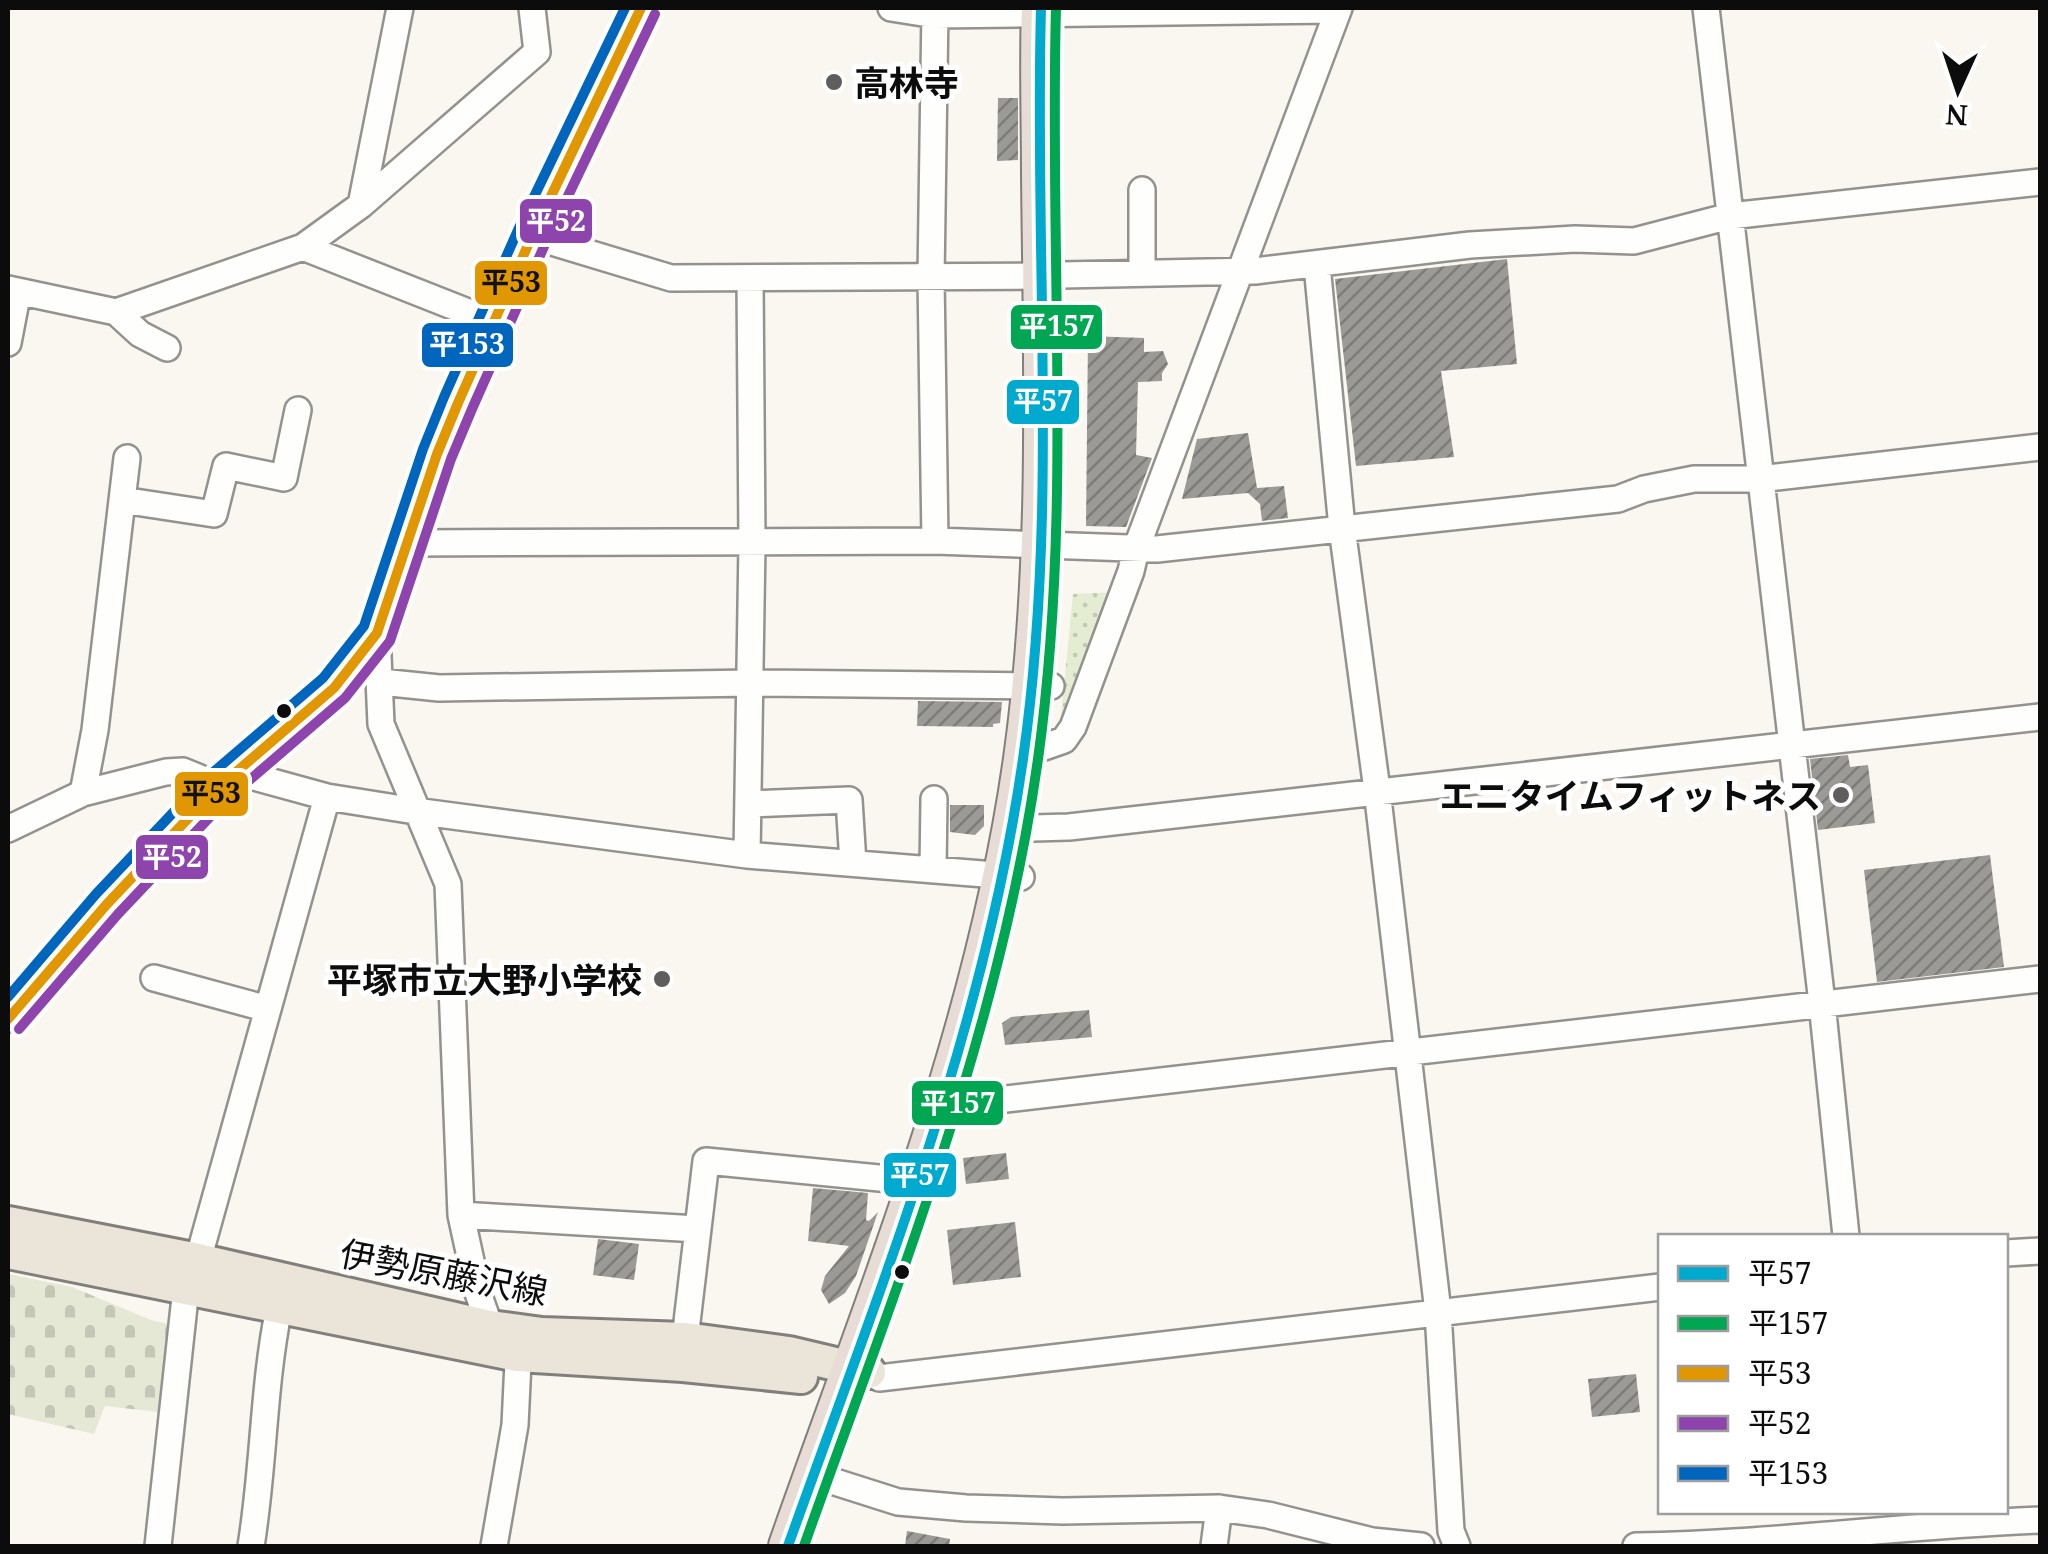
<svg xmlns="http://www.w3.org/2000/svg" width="2048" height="1554" font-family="'Noto Serif','Noto Sans JP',serif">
<defs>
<pattern id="grass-dots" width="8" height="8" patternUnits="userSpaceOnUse" patternTransform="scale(2.5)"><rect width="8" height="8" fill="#e4edd2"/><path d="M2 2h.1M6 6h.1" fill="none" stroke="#c2cab3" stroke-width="1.8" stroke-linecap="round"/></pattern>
<pattern id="cemetery-stones" width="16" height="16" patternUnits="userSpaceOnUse" patternTransform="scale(2.5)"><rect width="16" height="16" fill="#e6e8d6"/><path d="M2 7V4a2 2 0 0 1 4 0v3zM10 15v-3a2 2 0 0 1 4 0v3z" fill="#c4c6b6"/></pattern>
<pattern id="building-hatch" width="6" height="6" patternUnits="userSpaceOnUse" patternTransform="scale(2.5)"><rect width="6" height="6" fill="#9c9a96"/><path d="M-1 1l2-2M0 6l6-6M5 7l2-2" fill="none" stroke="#7e7c79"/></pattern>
</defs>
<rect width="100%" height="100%" fill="#f9f7f0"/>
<path fill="url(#grass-dots)" d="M 1117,592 L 1066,720 L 1061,715 L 1073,594 Z"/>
<path fill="url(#cemetery-stones)" d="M 8,1274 L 72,1287 L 151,1320 L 177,1326 L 167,1413 L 105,1406 L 94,1434 L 8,1414 Z"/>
<path fill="url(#building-hatch)" d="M 998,98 L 1018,98 L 1018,160 L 997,161 Z
M 1507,259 L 1517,364 L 1441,371 L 1454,457 L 1356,466 L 1335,279 Z
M 1088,336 L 1144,338 L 1144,352 L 1163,351 L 1168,364 L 1162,373 L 1162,381 L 1138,382 L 1136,455 L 1152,458 L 1126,527 L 1086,526 Z
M 1248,433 L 1257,488 L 1284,486 L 1288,518 L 1262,521 L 1260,504 L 1248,493 L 1182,499 L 1197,439 Z
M 918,701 L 1002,702 L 1000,723 L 993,724 L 993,727 L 917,726 Z
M 1848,755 L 1850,767 L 1868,765 L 1875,823 L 1818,830 L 1810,759 Z
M 950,805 L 984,805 L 984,826 L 975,835 L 950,832 Z
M 1990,855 L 2004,967 L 1877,982 L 1864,870 Z
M 1089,1010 L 1092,1037 L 1005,1045 L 1002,1023 L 1011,1017 Z
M 1006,1153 L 1009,1179 L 966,1184 L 963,1158 Z
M 813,1188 L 868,1193 L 866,1220 L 869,1221 L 878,1212 L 856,1276 L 845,1293 L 829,1304 L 821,1290 L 825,1276 L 849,1246 L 808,1241 Z
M 1015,1222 L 1021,1277 L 953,1285 L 947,1230 Z
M 598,1239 L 639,1244 L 634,1280 L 593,1275 Z
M 512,1274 L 542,1276 L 541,1296 L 510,1294 Z
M 1636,1374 L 1640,1412 L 1592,1417 L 1588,1379 Z
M 907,1531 L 950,1539 L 949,1546 L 905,1546 Z"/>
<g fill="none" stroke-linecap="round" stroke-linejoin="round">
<g stroke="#93928f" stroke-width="30">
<path id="minor" d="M 891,8 L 935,15 L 1338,10
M 935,8 L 931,278 L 935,541
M 1706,8 L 1822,1003 L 1846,1236
M 1142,190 L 1142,273
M 361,205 L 400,8
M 532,236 L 671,278 L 1042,276
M 303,247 L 493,322
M 1317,265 L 1342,528 L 1377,790 L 1438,1312 L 1451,1531 L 1457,1546
M 1062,275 L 1255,271 L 1470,245 L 1575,239 L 1634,241 L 1730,216 L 2040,182
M 8,289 L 116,312 L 303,247 L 361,205 L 537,52 L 532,8
M 116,312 L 140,334 L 167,348
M 8,343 L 18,291
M 122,500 L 214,514 L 226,466 L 284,478 L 298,410
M 408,543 L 935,541 L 1157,549 L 1618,499 L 1644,489 L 1694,479 L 1759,479 L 2040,447
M 377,633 L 381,724 L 448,884 L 461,1215 L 478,1293 L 490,1327 L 499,1337
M 381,682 L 439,688 L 750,683 L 1051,686
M 1044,747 L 1064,740 L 1073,727 L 1131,571 L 1136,549 L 1339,8
M 236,772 L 327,797 L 415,811 L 747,855 L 1021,877
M 83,793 L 95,730 L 127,458
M 748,804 L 849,800 L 853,863
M 1033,828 L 1069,827 L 2040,717
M 8,829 L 83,793 L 166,772 L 183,771 L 200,778 L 214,791
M 747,855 L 752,543 L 750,278
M 933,870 L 934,799
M 154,978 L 268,1009
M 8,1019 L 107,904 L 214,791 L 334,688 L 377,633 L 437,454 L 458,403 L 532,236 L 641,8
M 963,1104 L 2040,979
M 461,1215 L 697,1229
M 2006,1253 L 2040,1251
M 198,1260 L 327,797
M 685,1339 L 706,1161 L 930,1183
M 879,1378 L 1660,1287
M 811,1483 L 832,1481 L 898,1502 L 966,1508 L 1063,1511 L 1219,1508 L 1268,1515 L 1372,1541 L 1421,1546
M 158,1546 L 186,1288
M 251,1546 C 264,1467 263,1386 279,1308
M 494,1546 L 515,1425 L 519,1341
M 1214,1546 L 1219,1508
M 1636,1546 C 1772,1544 1905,1525 2040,1520"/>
</g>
<g stroke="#807f7c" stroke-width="38">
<path id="major" d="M 8,1223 L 198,1260 L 490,1327 L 542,1334 L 685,1339 L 789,1353 L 869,1372
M 8,1252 L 518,1355 L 683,1365 L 801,1377"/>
</g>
<g stroke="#807f7c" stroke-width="42">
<path id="highway" d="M 788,1546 C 878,1289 985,1030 1023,759 C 1050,565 1043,369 1041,174 C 1041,118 1039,63 1041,8"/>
</g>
<use href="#minor" stroke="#fefefd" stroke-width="25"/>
<use href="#major" stroke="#eae4d9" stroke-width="32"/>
<use href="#highway" stroke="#e7ddd6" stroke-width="38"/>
<g stroke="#fff" stroke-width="18">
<path id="bus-1" d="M 788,1546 C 880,1288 984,1031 1023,759 C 1059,510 1034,258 1041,8"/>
</g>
<g stroke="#fff" stroke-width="18">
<path id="bus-2" d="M 804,1546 C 895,1289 1000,1031 1038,759 C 1073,510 1049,259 1056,8"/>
</g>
<g stroke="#fff" stroke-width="18">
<path id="bus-3" d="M 8,1019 L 107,904 L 214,791 L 334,688 L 377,633 L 437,454 L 458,403 L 532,236 L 641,8"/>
</g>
<g stroke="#fff" stroke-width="18">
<path id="bus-4" d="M 19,1029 L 118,914 L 224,802 L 345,698 L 390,641 L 451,459 L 472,409 L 546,242 L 655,14"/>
</g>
<g stroke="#fff" stroke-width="18">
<path id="bus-5" d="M 8,997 L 96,894 L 203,781 L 323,678 L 364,626 L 423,449 L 444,397 L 518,230 L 625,8"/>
</g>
<use href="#bus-1" stroke="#00a9ce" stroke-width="10"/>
<use href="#bus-2" stroke="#00a651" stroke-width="10"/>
<use href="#bus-3" stroke="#e09701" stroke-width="10"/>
<use href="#bus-4" stroke="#8e44ad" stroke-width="10"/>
<use href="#bus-5" stroke="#0065bd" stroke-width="10"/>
</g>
<g fill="#5f5e5c" stroke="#fff" stroke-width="4">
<circle cx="834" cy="82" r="10"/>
<circle cx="1841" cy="795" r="10"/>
<circle cx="662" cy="979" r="10"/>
</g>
<g fill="#0c0c0c" stroke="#fff" stroke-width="4">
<circle cx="284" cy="711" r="9"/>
<circle cx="902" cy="1272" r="9"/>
</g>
<g text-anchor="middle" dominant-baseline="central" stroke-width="10" stroke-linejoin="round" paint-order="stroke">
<g font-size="35" font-weight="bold" fill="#0c0c0c" stroke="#fff" text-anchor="end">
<text x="854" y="82" text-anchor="start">高林寺</text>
<text x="1821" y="795">エニタイムフィットネス</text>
<text x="642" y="979">平塚市立大野小学校</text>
</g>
<g font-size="35" fill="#0c0c0c" stroke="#fff">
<text transform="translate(444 1272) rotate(11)">伊勢原藤沢線</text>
</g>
</g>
<g stroke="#fff" stroke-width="4">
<rect x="518" y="197" width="76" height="48" rx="10" fill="#8e44ad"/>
<rect x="473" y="259" width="76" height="48" rx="10" fill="#e09701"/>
<rect x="1009" y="303" width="95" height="48" rx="10" fill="#00a651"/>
<rect x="420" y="321" width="95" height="48" rx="10" fill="#0065bd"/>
<rect x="1005" y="378" width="76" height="48" rx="10" fill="#00a9ce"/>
<rect x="173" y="770" width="77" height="48" rx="10" fill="#e09701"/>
<rect x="134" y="833" width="76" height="48" rx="10" fill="#8e44ad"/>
<rect x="910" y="1079" width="95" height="48" rx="10" fill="#00a651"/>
<rect x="882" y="1151" width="76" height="48" rx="10" fill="#00a9ce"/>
</g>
<g font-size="28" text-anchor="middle" font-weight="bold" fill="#fff">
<text x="556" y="231">平52</text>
<text x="1057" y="336">平157</text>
<text x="467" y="354">平153</text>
<text x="1043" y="411">平57</text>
<text x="172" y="867">平52</text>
<text x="958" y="1113">平157</text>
<text x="920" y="1185">平57</text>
</g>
<g font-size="28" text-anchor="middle" font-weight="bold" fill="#111">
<text x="511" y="292">平53</text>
<text x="211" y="803">平53</text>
</g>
<rect width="2048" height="1554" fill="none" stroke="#0c0c0c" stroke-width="20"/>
<rect x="1658" y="1234" width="350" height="280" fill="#ffffff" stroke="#9e9e9e" stroke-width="2.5"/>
<rect x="1678" y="1266" width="50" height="15" fill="#00a9ce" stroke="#9e9e9e" stroke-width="2.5"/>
<text x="1748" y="1284" font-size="30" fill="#0c0c0c">平57</text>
<rect x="1678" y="1316" width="50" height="15" fill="#00a651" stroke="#9e9e9e" stroke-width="2.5"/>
<text x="1748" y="1334" font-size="30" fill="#0c0c0c">平157</text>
<rect x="1678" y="1366" width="50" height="15" fill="#e09701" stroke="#9e9e9e" stroke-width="2.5"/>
<text x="1748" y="1384" font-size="30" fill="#0c0c0c">平53</text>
<rect x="1678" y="1416" width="50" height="15" fill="#8e44ad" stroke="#9e9e9e" stroke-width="2.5"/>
<text x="1748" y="1434" font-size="30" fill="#0c0c0c">平52</text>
<rect x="1678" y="1466" width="50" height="15" fill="#0065bd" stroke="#9e9e9e" stroke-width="2.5"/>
<text x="1748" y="1484" font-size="30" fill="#0c0c0c">平153</text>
<g transform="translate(1958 90) rotate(183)" stroke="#ffffff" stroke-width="8" paint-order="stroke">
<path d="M0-8L18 38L0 25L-18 38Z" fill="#0c0c0c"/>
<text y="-15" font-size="28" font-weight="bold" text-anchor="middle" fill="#0c0c0c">N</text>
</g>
</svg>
